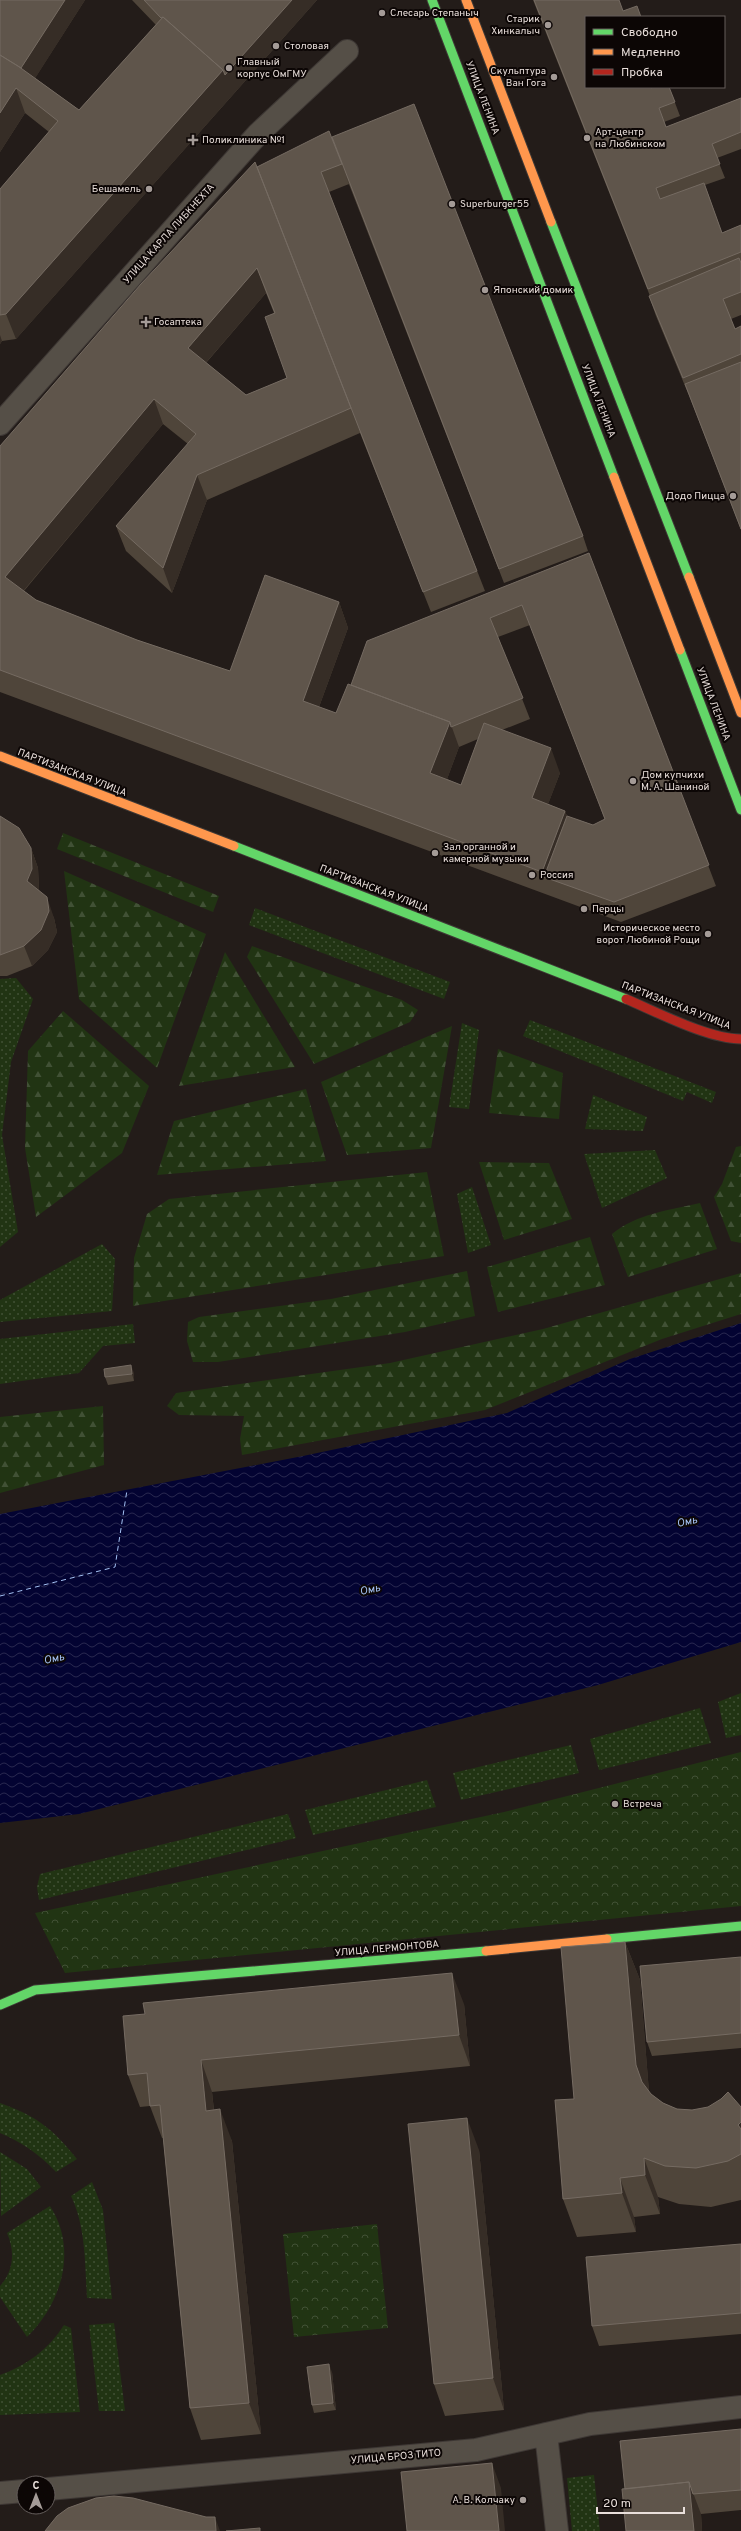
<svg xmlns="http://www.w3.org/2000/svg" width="741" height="2531" font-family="Overpass,sans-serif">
<defs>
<pattern id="grass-dots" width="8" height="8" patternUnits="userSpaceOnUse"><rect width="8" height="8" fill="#213413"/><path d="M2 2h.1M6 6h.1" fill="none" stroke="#415135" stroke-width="1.8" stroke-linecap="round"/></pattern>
<pattern id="forest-firs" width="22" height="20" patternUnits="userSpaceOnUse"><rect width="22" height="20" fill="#213413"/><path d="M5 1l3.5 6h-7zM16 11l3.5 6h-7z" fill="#415135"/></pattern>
<pattern id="park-crowns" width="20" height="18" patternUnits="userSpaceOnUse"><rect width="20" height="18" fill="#213413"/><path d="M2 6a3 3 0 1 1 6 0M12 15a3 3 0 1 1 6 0" fill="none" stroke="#415135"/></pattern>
<pattern id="water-waves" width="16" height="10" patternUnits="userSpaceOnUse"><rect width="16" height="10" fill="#030332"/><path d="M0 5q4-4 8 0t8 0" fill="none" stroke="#28274f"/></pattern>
</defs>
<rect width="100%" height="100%" fill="#231c19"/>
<path fill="url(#grass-dots)" d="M 255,908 L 450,982 L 444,999 L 249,925 Z
M 16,978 L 33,999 L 11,1062 L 2,1135 L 18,1232 L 0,1247 L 0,979 Z
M 530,1020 L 716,1092 L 712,1103 L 687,1092 L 683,1101 L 523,1036 Z
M 462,1023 L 479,1030 L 469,1109 L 449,1107 Z
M 593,1095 L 647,1117 L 643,1131 L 585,1129 Z
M 655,1150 L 667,1178 L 602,1208 L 584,1154 Z
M 472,1187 L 491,1245 L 468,1253 L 457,1194 Z
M 102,1244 L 115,1259 L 112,1311 L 0,1322 L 0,1300 Z
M 133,1324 L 135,1343 L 103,1346 L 79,1373 L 0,1384 L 0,1339 Z
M 741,1693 L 741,1735 L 726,1738 L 718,1702 Z
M 700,1708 L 711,1743 L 599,1770 L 590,1739 Z
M 571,1745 L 579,1773 L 461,1800 L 453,1773 Z
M 427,1780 L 436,1807 L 313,1835 L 305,1810 Z
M 288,1814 L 296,1838 L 39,1900 L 37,1887 L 40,1874 Z
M 0,2103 C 37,2116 53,2129 77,2159 L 56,2172 C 39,2154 23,2143 0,2133 Z
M 0,2152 L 27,2169 L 41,2187 L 1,2216 Z
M 92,2182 L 103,2210 L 112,2299 L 87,2298 C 85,2265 86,2227 71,2196 Z
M 50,2206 C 78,2249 62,2303 27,2337 L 0,2297 L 0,2286 C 14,2271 15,2251 7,2233 Z
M 114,2323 L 125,2411 L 99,2411 L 89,2325 Z
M 64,2325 L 71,2328 L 80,2412 L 0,2415 L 0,2375 C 26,2366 49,2349 64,2325 Z
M 594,2475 L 600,2531 L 572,2531 L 567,2478 Z"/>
<path fill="url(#forest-firs)" d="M 63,833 L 219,896 L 213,912 L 57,849 Z
M 64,871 L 206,934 L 157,1068 L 79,999 Z
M 252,946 L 402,1000 L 418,1010 L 410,1022 L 314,1064 L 247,957 Z
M 225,952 L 295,1067 L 179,1086 Z
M 63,1011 L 149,1086 L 122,1153 L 36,1217 L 25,1148 L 28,1051 Z
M 452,1026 L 431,1148 L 347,1155 L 321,1082 Z
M 498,1049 L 563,1073 L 559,1119 L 489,1113 Z
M 306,1089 L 326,1161 L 157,1175 L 174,1121 Z
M 741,1146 L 741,1243 L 731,1241 L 714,1197 L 722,1184 L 736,1147 Z
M 479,1162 L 549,1163 L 572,1219 L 504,1240 Z
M 427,1172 L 444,1256 L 133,1306 L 134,1258 L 147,1214 L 169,1199 Z
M 700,1203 L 717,1249 L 628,1277 L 612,1234 C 636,1214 670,1210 700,1203 Z
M 590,1237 L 605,1285 L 498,1312 L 487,1267 Z
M 467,1271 L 475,1316 L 405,1332 L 218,1362 L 193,1362 L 187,1341 L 188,1322 L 199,1317 L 331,1299 Z
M 741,1273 L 741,1314 L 662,1339 L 485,1410 L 242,1455 L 240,1439 L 244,1416 L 179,1415 L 167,1406 L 176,1393 L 390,1363 L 543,1329 Z
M 103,1406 L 104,1465 L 0,1493 L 0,1417 Z"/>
<path fill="url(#park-crowns)" d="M 741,1752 L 741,1906 L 65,1973 L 35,1913 L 504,1812 Z
M 377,2224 L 388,2328 L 294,2337 L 283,2234 Z"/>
<path fill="url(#water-waves)" d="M 741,1323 L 741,1642 L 598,1685 L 79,1814 L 0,1823 L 0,1514 L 303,1456 L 507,1413 L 630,1359 Z"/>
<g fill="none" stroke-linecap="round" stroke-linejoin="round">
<path stroke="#a5c3f5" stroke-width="1" stroke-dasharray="5 4" stroke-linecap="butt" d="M 0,1596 L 115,1567 L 127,1490"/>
<g stroke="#3e3835" stroke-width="24">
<path id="street" d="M 0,424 L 258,134 L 347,51
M 546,2434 L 557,2531
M 48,2489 L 476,2450 L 590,2424 L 741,2407
M 0,2493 L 24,2491"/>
</g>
<g stroke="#3e3835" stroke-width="11">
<path id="fast" d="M 432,0 L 614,477
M 551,222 L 689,577
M 680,650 L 741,810
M 234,846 L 626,999
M 607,1939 L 741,1926
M 0,2005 L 35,1990 L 486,1951"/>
</g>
<g stroke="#3e3835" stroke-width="11">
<path id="slow" d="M 466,0 L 551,222
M 614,477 L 680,650
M 689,577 L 741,713
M 0,756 L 234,846
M 486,1951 L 607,1939"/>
</g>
<g stroke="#3e3835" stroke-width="11">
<path id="jam" d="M 626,999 C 657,1012 708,1039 741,1039"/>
</g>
<use href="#street" stroke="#554f47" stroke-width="22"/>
<use href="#fast" stroke="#63d668" stroke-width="9"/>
<use href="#slow" stroke="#ff974d" stroke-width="9"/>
<use href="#jam" stroke="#b3261e" stroke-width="9"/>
</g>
<path fill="#4f453a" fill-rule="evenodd" d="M 0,0 L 85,0 L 35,78 L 79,110 L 156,25 L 132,0 L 317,0 L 16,339 L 2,341 L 0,344 L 0,189 L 49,132 L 25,113 L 0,152 Z
M 533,0 L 623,11 L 641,17 L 586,17 L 651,88 L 669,87 L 680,116 L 664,122 L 666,127 L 741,98 L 741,149 L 717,158 L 725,178 L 705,185 L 722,233 L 741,225 L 741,315 L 731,319 L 735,329 L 741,326 L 741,530 L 690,398 L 656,316 L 649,296 L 650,296 Z
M 332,137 L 583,536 L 588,551 L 504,583 L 345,174 L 349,184 L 329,192 L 485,591 L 431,612 L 360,433 L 207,500 L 172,593 L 126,551 L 116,526 L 188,444 L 163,424 L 24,591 L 36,600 L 137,640 L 230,671 L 339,602 L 348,628 L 319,707 L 336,713 L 351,685 L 589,553 L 716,886 L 621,922 L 0,692 L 0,446 L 257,167 ZM 266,293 L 274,313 L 287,378 L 246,395 L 206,363 ZM 530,625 L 605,820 L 593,825 L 567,816 L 565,811 L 548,804 L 560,773 L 502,730 L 530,719 L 498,637 ZM 478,739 L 461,785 L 447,779 L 459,747 Z
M 0,816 L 31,848 L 38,868 L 39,890 L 54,918 L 57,932 L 48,950 L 32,966 L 7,976 L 0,976 Z
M 134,1373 L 134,1381 L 108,1385 L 105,1377 Z
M 625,1942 L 640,1980 L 649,2092 L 651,2094 L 663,2103 L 677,2109 L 692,2110 L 741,2107 L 741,2200 L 711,2207 L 679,2204 L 658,2197 L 660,2214 L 634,2217 L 636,2232 L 577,2237 L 563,2199 L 574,2099 Z
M 741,1957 L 741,2048 L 652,2056 L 647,2042 Z
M 464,2004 L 470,2066 L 212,2092 L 214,2110 L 232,2141 L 261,2434 L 201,2440 L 190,2408 L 163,2138 L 162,2138 L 150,2106 L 140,2107 L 128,2075 Z
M 479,2150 L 504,2410 L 445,2416 L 434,2384 Z
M 741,2244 L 741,2334 L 599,2346 L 592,2326 Z
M 332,2372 L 336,2410 L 314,2413 L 312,2405 Z
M 741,2429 L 741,2510 L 701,2514 L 702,2531 L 626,2531 L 625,2489 Z"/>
<path fill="#362d26" d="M 65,0 L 85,0 L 27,91 L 20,70 Z
M 292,0 L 317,0 L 16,339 L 6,314 L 223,70 Z
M 16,88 L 25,113 L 0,152 L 0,113 Z
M 257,268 L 266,293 L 197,373 L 188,348 Z
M 0,335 L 2,341 L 0,344 Z
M 154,399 L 163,424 L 14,602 L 5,577 Z
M 197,475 L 207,500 L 172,593 L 163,568 Z
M 339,602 L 348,628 L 312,726 L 303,701 Z
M 450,722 L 459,747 L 440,798 L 430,773 Z
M 551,748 L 560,773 L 541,823 L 532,798 Z
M 565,811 L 574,836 L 544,877 L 542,872 Z
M 31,848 L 38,868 L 39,889 L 35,902 L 27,881 Z
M 47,897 L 54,918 L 57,932 L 48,950 L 32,966 L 24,946 Z
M 131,1365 L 134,1373 L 134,1381 L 132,1374 Z
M 625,1942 L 640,1980 L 650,2104 L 656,2121 L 636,2065 Z
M 452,1973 L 464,2004 L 470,2066 L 459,2035 Z
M 201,2060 L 212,2092 L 217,2142 L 206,2111 Z
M 220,2109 L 232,2141 L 261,2434 L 249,2403 Z
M 467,2118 L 479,2150 L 504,2410 L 493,2378 Z
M 741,2122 L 741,2134 L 738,2125 Z
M 644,2158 L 658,2197 L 660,2214 L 645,2175 Z
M 620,2178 L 634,2217 L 636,2232 L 622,2193 Z
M 329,2364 L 332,2372 L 336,2410 L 333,2403 Z
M 492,2463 L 501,2488 L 505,2531 L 499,2531 Z
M 689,2482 L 701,2514 L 702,2531 L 694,2531 Z
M 215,2517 L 220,2531 L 216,2531 Z"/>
<path fill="#5f554b" stroke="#756b62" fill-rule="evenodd" d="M 0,0 L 65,0 L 21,68 L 0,55 Z
M 144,0 L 292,0 L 225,75 L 223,70 L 163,17 L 161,18 Z
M 534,0 L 619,0 L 623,11 L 637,6 L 641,17 L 586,17 L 586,87 L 650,87 L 651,88 L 653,87 L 669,87 L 675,102 L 659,108 L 666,127 L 741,98 L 741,132 L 712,144 L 720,164 L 656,188 L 660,199 L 704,183 L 722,233 L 741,225 L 741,252 L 648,289 Z
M 163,17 L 223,70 L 6,314 L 0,315 L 0,189 L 58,121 L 16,88 L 0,113 L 0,55 L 18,66 L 79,110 Z
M 414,104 L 583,536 L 499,569 L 332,137 Z
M 329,131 L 342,164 L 321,172 L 477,571 L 423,592 L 257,167 Z
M 255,162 L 351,408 L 197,475 L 163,568 L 116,526 L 196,434 L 154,399 L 5,577 L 36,600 L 137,640 L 230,671 L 265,575 L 339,602 L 303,701 L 336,713 L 348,684 L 450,722 L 430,773 L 461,785 L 484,723 L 551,748 L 532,798 L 565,811 L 542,872 L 0,670 L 0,446 L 141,284 ZM 257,268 L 275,313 L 265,317 L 287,378 L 246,395 L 188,348 Z
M 739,258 L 741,263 L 741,292 L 723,299 L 735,329 L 741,326 L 741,354 L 683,378 L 649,296 Z
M 741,362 L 741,529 L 685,384 Z
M 589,553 L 709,865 L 614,902 L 544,877 L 567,816 L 593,825 L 605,819 L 522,605 L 490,618 L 523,698 L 451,727 L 450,722 L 351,685 L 367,641 Z
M 0,816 L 19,828 L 31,848 L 32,869 L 27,881 L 47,897 L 49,911 L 41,930 L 24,946 L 0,955 Z
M 131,1365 L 132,1374 L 105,1377 L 104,1369 Z
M 625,1942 L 636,2065 L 642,2082 L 651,2094 L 663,2103 L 677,2109 L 692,2110 L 708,2107 L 721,2099 L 728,2092 L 741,2107 L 741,2122 L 738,2125 L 741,2129 L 741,2154 L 728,2161 L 696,2168 L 665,2166 L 644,2158 L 645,2175 L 620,2178 L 622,2193 L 563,2199 L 555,2100 L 574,2099 L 561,1947 Z
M 741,1957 L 741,2033 L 647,2042 L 640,1966 Z
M 452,1973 L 459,2035 L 201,2060 L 206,2111 L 220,2109 L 249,2403 L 190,2408 L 160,2105 L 150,2106 L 147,2073 L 128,2075 L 123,2016 L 145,2014 L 143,2003 Z
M 467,2118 L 493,2378 L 434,2384 L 408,2124 Z
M 741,2244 L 741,2313 L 592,2326 L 586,2257 Z
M 329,2364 L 333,2403 L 312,2405 L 307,2367 Z
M 741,2429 L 741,2490 L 693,2494 L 689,2482 L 625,2489 L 620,2441 Z
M 492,2463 L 499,2531 L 407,2531 L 401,2472 Z
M 689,2482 L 694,2531 L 626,2531 L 622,2489 Z
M 114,2496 L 133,2498 L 206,2517 L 215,2517 L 216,2531 L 45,2531 L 57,2516 L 68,2508 L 96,2498 Z
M 260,2528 L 260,2531 L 226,2531 Z"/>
<g fill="#a49b97" stroke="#0c0605" stroke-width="1.5">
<circle cx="382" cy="13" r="4"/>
<circle cx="548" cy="25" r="4"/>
<circle cx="276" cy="46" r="4"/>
<circle cx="229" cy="68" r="4"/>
<circle cx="554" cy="77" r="4"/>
<circle cx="587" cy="138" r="4"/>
<path d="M191 134h4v4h4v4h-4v4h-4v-4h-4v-4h4z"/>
<circle cx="149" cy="189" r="4"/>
<circle cx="452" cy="204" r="4"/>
<circle cx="485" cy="290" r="4"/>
<path d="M144 316h4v4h4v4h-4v4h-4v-4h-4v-4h4z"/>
<circle cx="733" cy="496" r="4"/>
<circle cx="633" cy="781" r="4"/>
<circle cx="435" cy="853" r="4"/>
<circle cx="532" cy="875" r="4"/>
<circle cx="584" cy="909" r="4"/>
<circle cx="708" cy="934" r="4"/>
<circle cx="615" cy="1804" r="4"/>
<circle cx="523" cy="2500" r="4"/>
</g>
<g text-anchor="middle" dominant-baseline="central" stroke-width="4" stroke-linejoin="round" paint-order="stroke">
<g font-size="10" fill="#e9dfdb" stroke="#0c0605" text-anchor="start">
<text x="390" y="13">Слесарь Степаныч</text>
<text x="540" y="19" text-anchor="end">Старик<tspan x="540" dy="12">Хинкалыч</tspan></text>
<text x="284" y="46">Столовая</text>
<text x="237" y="62">Главный<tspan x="237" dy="12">корпус ОмГМУ</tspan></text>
<text x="546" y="71" text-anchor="end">Скульптура<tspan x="546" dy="12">Ван Гога</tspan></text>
<text x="595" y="132">Арт-центр<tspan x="595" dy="12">на Любинском</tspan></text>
<text x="202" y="140">Поликлиника №1</text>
<text x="141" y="189" text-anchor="end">Бешамель</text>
<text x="460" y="204">Superburger55</text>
<text x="493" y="290">Японский домик</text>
<text x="154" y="322">Госаптека</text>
<text x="725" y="496" text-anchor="end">Додо Пицца</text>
<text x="641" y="775">Дом купчихи<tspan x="641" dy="12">М. А. Шаниной</tspan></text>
<text x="443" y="847">Зал органной и<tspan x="443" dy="12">камерной музыки</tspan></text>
<text x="540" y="875">Россия</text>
<text x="592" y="909">Перцы</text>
<text x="700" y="928" text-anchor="end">Историческое место<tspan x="700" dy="12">ворот Любиной Рощи</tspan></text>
<text x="623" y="1804">Встреча</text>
<text x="515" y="2500" text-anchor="end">А. В. Колчаку</text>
</g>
<g font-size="10" fill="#e9dfdb" stroke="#0c0605">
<text transform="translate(482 98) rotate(69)">УЛИЦА ЛЕНИНА</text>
<text transform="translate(169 234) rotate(-48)">УЛИЦА КАРЛА ЛИБКНЕХТА</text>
<text transform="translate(598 401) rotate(69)">УЛИЦА ЛЕНИНА</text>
<text transform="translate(713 704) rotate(69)">УЛИЦА ЛЕНИНА</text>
<text transform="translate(72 773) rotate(21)">ПАРТИЗАНСКАЯ УЛИЦА</text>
<text transform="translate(374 889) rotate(21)">ПАРТИЗАНСКАЯ УЛИЦА</text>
<text transform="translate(676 1006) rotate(21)">ПАРТИЗАНСКАЯ УЛИЦА</text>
<text transform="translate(387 1949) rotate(-5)">УЛИЦА ЛЕРМОНТОВА</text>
<text transform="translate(396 2457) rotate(-5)">УЛИЦА БРОЗ ТИТО</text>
</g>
<g font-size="11" font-style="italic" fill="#a5c3f5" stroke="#0c0605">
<text transform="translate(687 1522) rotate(-12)">Омь</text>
<text transform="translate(370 1590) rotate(-12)">Омь</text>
<text transform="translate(54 1659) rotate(-12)">Омь</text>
</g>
</g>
<rect x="585" y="16" width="140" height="72" fill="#0c0605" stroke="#645d5b"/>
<rect x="593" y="29" width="20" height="6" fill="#63d668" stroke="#645d5b"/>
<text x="621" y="36" font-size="12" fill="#e9dfdb">Свободно</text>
<rect x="593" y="49" width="20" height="6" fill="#ff974d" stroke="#645d5b"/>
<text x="621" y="56" font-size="12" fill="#e9dfdb">Медленно</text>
<rect x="593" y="69" width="20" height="6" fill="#b3261e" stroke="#645d5b"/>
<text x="621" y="76" font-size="12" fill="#e9dfdb">Пробка</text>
<g transform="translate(36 2495)"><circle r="19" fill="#0c0605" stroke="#645d5b"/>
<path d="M0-3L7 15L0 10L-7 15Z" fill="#a49b97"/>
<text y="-6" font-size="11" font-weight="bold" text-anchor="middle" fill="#e9dfdb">С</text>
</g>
<path d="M597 2507v6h87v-6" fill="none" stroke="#e9dfdb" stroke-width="2"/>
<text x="603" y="2507" font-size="12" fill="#e9dfdb" stroke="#0c0605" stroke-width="3" paint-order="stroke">20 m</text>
</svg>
